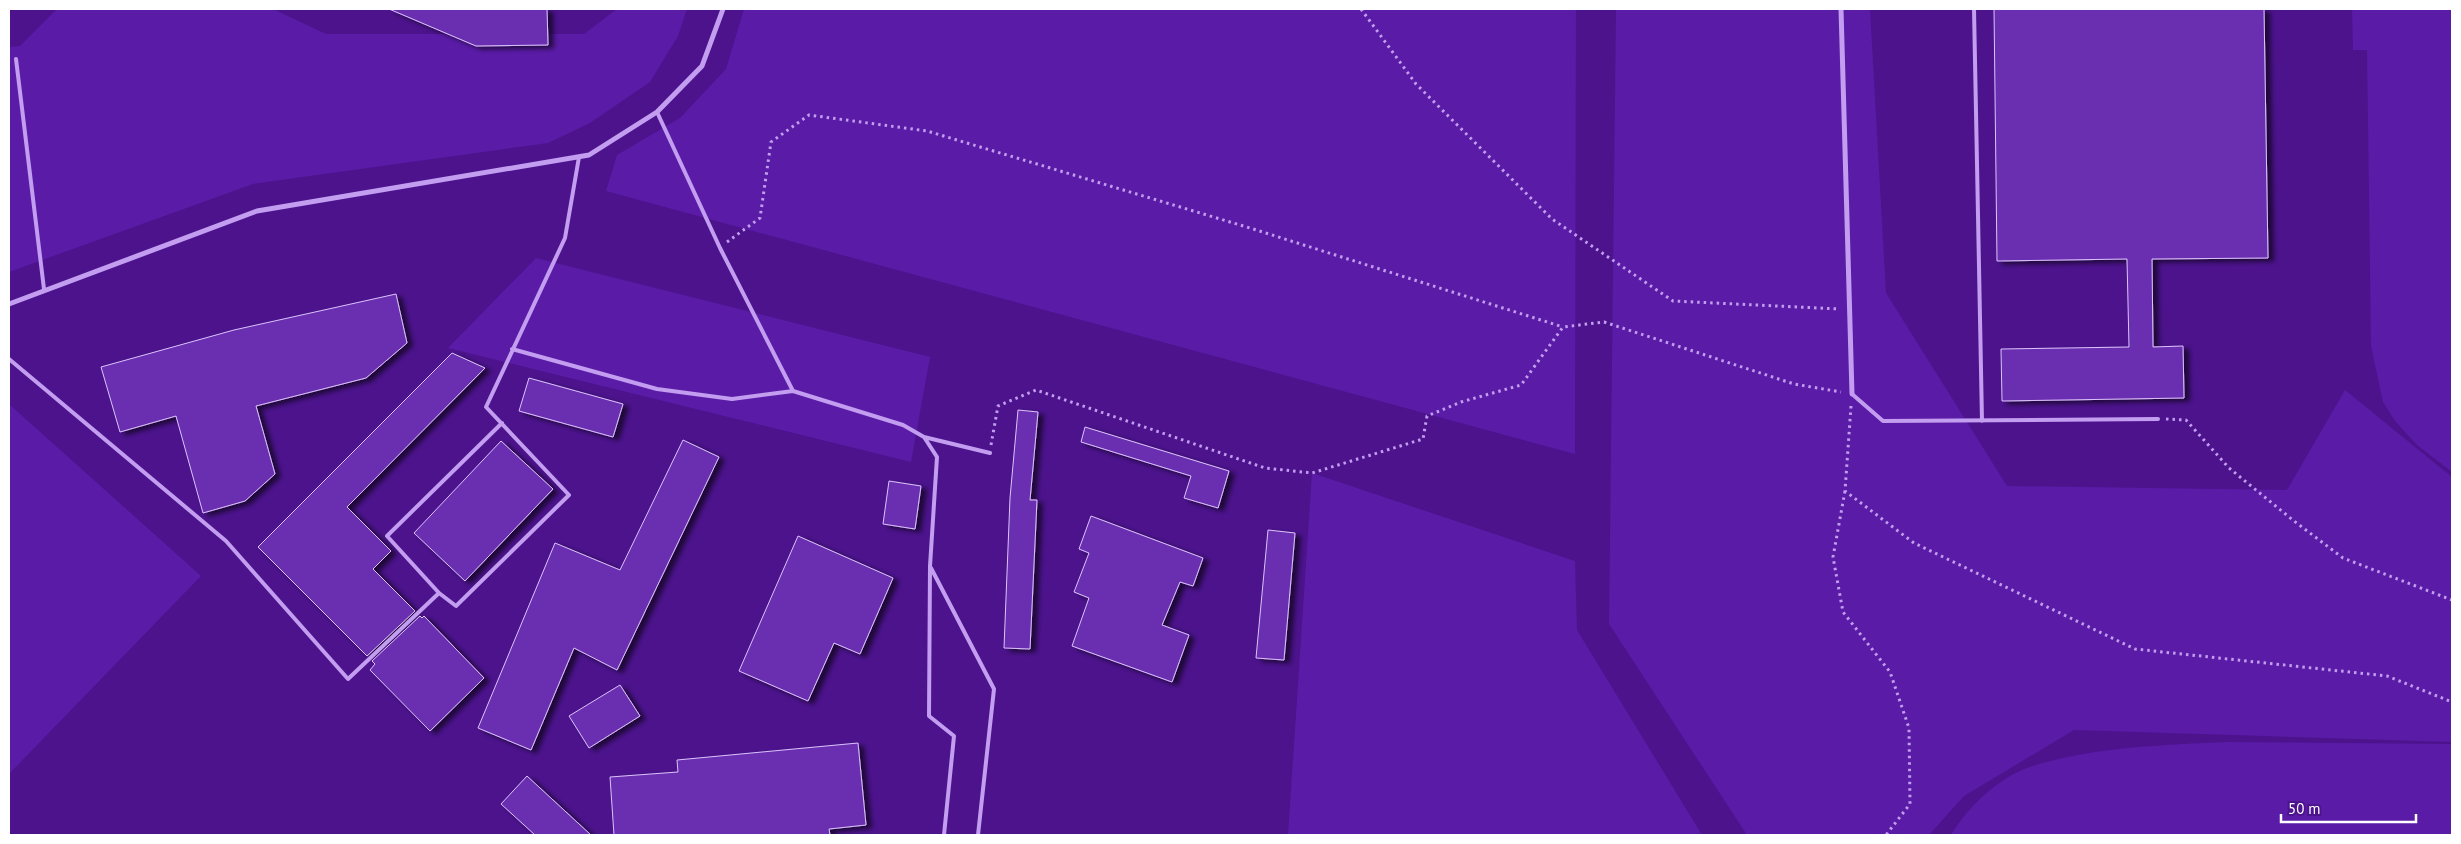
<svg xmlns="http://www.w3.org/2000/svg" width="2461" height="844" font-family="'PT Sans',sans-serif">
<defs>
<filter id="shadow"><feDropShadow dx="5.5" dy="3" stdDeviation="2.5" flood-color="#0009"/></filter>
</defs>
<rect width="100%" height="100%" fill="#4c138d"/>
<path fill="#5a1ba7" d="M 57,9 L 273,9 L 326,34 L 584,34 L 617,9 L 687,9 L 678,36 L 650,82 L 590,123 L 548,143 L 253,184 L 9,272 L 9,47 L 20,46 Z
M 744,9 L 1576,9 L 1575,454 L 606,191 L 617,155 L 680,118 L 726,69 Z
M 1616,9 L 1870,9 L 1886,293 L 2007,486 L 2287,490 L 2345,390 L 2452,477 L 2452,742 L 2074,730 L 1964,796 L 1929,835 L 1747,835 L 1609,624 Z
M 2352,9 L 2452,9 L 2452,472 L 2417,445 L 2395,421 L 2383,402 L 2371,346 L 2367,50 L 2353,50 Z
M 536,258 L 930,357 L 911,462 L 448,348 Z
M 9,404 L 201,576 L 9,774 Z
M 1312,473 L 1575,561 L 1577,630 L 1702,835 L 1288,835 Z
M 2227,742 L 2452,744 L 2452,835 L 1951,835 C 1967,808 1997,779 2027,768 C 2088,747 2163,745 2227,742 Z"/>
<path fill="#6a2eb1" stroke="#dcc3fc" filter="url(#shadow)" d="M 389,9 L 547,9 L 548,45 L 476,46 Z
M 1994,9 L 2264,9 L 2268,258 L 2152,259 L 2153,347 L 2183,346 L 2184,398 L 2002,401 L 2001,349 L 2129,347 L 2127,259 L 1997,261 Z
M 396,294 L 407,343 L 366,378 L 256,406 L 275,474 L 245,501 L 203,513 L 176,416 L 120,432 L 101,367 L 234,330 Z
M 452,353 L 485,368 L 347,507 L 391,551 L 373,569 L 415,611 L 367,656 L 258,547 Z
M 529,378 L 623,404 L 613,437 L 519,411 Z
M 1018,410 L 1038,412 L 1030,500 L 1037,500 L 1030,649 L 1004,648 L 1010,498 Z
M 1085,427 L 1229,471 L 1218,508 L 1184,498 L 1191,476 L 1081,442 Z
M 683,440 L 719,457 L 617,670 L 574,648 L 531,750 L 478,728 L 555,543 L 620,570 Z
M 501,441 L 553,489 L 465,581 L 414,533 Z
M 889,481 L 921,486 L 915,529 L 883,524 Z
M 1091,516 L 1203,558 L 1193,586 L 1180,582 L 1162,625 L 1189,635 L 1172,682 L 1072,646 L 1089,598 L 1074,592 L 1089,553 L 1079,549 Z
M 1268,530 L 1295,533 L 1284,660 L 1256,658 Z
M 798,536 L 893,578 L 860,654 L 834,643 L 808,701 L 739,671 Z
M 420,616 L 422,618 L 424,616 L 484,678 L 430,731 L 370,670 L 375,664 L 372,661 Z
M 620,685 L 640,716 L 589,748 L 569,716 Z
M 858,743 L 866,825 L 829,829 L 830,835 L 614,835 L 610,777 L 678,772 L 677,760 Z
M 527,776 L 591,835 L 535,835 L 501,804 Z"/>
<g fill="none" stroke-linecap="round" stroke-linejoin="round">
<path stroke="#c29df0" stroke-width="3" stroke-dasharray="2.5 4" stroke-linecap="butt" d="M 1361,9 L 1416,84 L 1552,219 L 1673,301 L 1839,309
M 727,242 L 760,218 L 771,142 L 809,115 L 927,131 L 1250,228 L 1563,327
M 1851,406 L 1845,491 L 1914,543 L 2135,649 L 2387,676 L 2452,702
M 2166,419 L 2186,420 L 2229,468 L 2294,521 L 2343,558 L 2452,600
M 991,445 L 998,406 L 1036,390 L 1265,468 L 1312,473 L 1423,439 L 1427,416 L 1461,402 L 1521,385 L 1563,327 L 1604,322 L 1794,384 L 1841,392
M 1845,491 L 1833,557 L 1843,612 L 1890,672 L 1909,728 L 1910,804 L 1886,835"/>
<path stroke="#c29df0" stroke-width="4" d="M 1974,9 L 1982,421
M 16,59 L 44,289
M 657,112 L 720,248 L 793,391 L 903,425 L 924,437 L 937,457 L 930,566 L 929,716 L 954,736 L 944,835
M 512,349 L 657,389 L 732,399 L 793,391
M 9,359 L 226,541 L 348,679 L 439,593 L 456,606 L 569,495 L 486,407 L 565,238 L 579,157
M 1852,394 L 1883,421 L 2158,419
M 924,437 L 990,453
M 931,568 L 994,689 L 978,835
M 439,593 L 387,536 L 502,423"/>
<path stroke="#c29df0" stroke-width="5" d="M 1841,9 L 1852,394
M 9,304 L 257,211 L 589,155 L 657,112 L 702,66 L 723,9"/>
</g>
<rect width="2461" height="844" fill="none" stroke="#ffffff" stroke-width="20"/>
<path d="M2281 814v8h135v-8" fill="none" stroke="#ffffff" stroke-width="2.5"/>
<text x="2288" y="814" font-size="15" fill="#ffffff" stroke="#4c138d" stroke-width="4" paint-order="stroke">50 m</text>
</svg>
